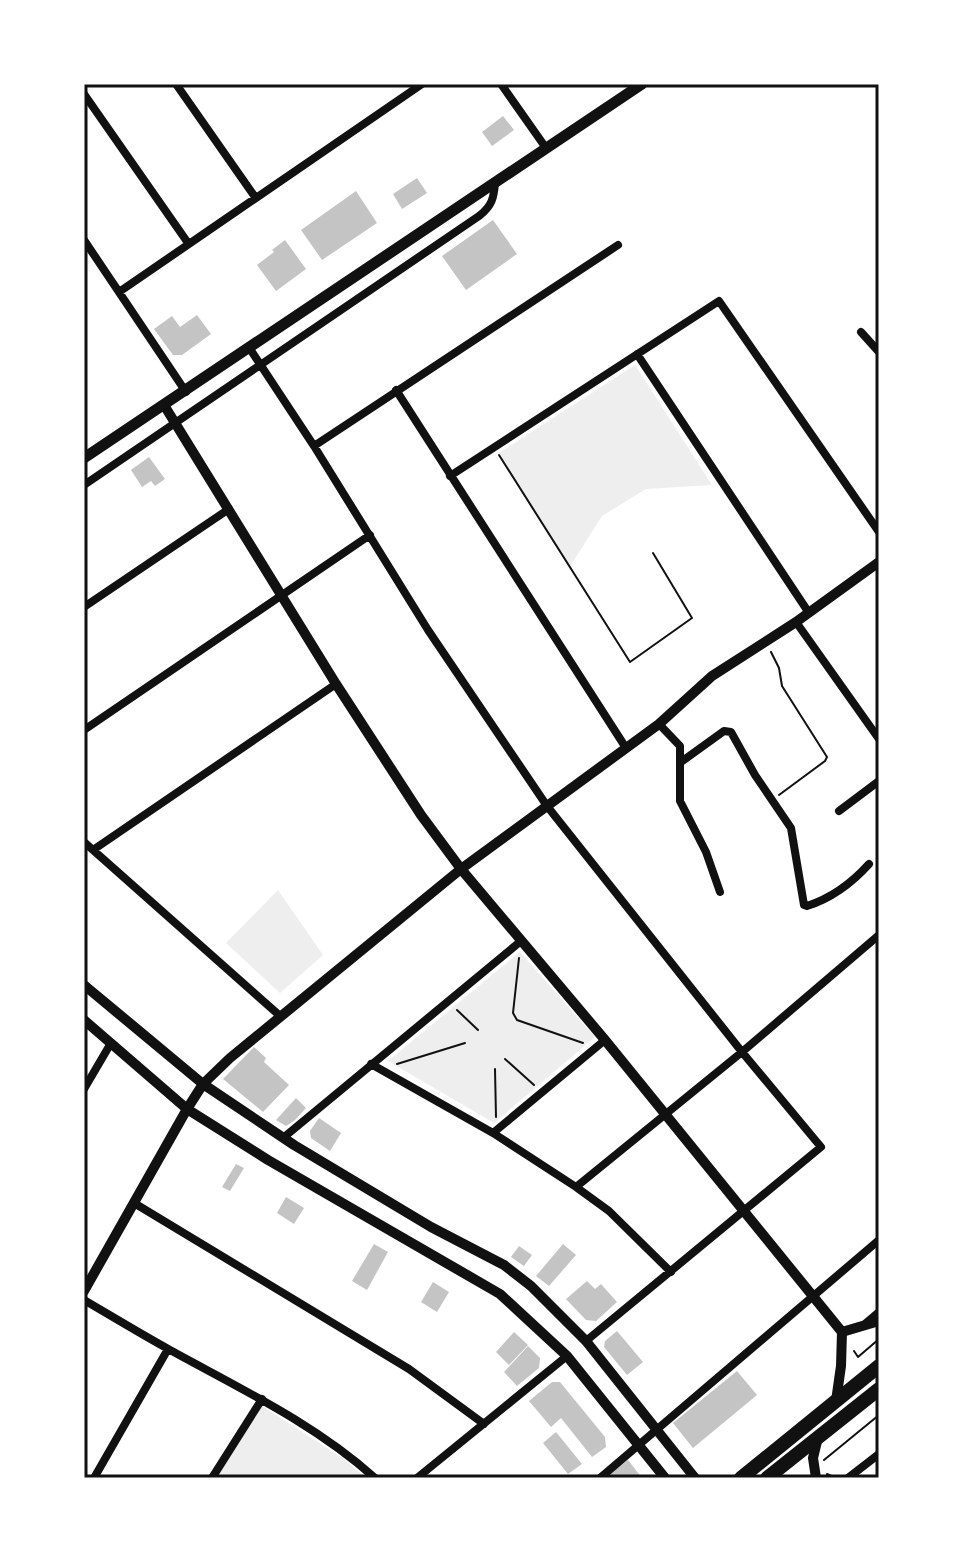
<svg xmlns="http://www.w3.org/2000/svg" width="963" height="1562" font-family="'PT Sans',sans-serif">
<rect width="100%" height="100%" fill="#fff"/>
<path fill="#eee" d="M 635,365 L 712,485 L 646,489 L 602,516 L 569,568 L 499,453 Z
M 278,890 L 323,955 L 280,993 L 226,943 Z
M 520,952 L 595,1037 L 494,1123 L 388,1061 Z
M 262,1406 L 344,1459 L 366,1478 L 217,1478 Z"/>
<path fill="#c4c4c4" d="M 503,116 L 514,130 L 492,146 L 482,132 Z
M 417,178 L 427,193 L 402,209 L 393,194 Z
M 356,191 L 377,223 L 322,260 L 301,230 Z
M 493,220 L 517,254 L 466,290 L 442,256 Z
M 285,240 L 306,269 L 276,291 L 257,265 L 274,252 L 272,250 Z
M 197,315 L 211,334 L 182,355 L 173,355 L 154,329 L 172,316 L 180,327 Z
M 149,457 L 165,479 L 155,486 L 151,481 L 142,487 L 131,470 Z
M 254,1047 L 266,1058 L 264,1062 L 289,1085 L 263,1112 L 223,1079 Z
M 296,1098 L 306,1108 L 295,1120 L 286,1126 L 276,1120 Z
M 319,1118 L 341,1133 L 330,1151 L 311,1138 L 310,1131 Z
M 236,1164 L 244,1168 L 230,1191 L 222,1187 Z
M 286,1197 L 304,1208 L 294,1224 L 277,1213 Z
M 374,1244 L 388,1252 L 367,1290 L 352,1281 Z
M 563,1244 L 576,1255 L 549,1286 L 536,1276 Z
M 519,1246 L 532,1255 L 524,1266 L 511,1257 Z
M 587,1281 L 595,1289 L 601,1284 L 617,1302 L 596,1321 L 586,1320 L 566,1299 Z
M 433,1282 L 449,1292 L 437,1312 L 421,1302 Z
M 617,1331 L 643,1362 L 627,1375 L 604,1347 L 605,1341 Z
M 514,1332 L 528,1345 L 509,1365 L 496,1352 Z
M 528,1346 L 540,1358 L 539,1368 L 517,1386 L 504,1372 Z
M 737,1371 L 757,1395 L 693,1448 L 673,1423 Z
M 552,1382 L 560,1382 L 605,1437 L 606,1447 L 592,1457 L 561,1418 L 551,1427 L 529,1401 Z
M 556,1432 L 582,1464 L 568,1474 L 543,1443 Z
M 628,1460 L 642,1478 L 608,1478 L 607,1476 Z"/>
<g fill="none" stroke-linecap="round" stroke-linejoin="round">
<path stroke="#111" stroke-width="2" d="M 499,455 L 630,662 L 692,618 L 653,553
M 771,652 L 779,668 L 782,686 L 827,757 L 825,761 L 779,795
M 519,958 L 513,1013 L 517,1020 L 583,1043
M 457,1010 L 478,1030
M 505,1059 L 534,1085
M 397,1064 L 465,1043
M 495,1069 L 496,1117
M 854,1351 L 858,1357 L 879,1339
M 824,1460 L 879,1415
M 827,1474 L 836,1478"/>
<path stroke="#111" stroke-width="8" d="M 176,84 L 255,197
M 501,84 L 546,148
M 84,94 L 188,243
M 84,240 L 186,392
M 119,292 L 422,84
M 861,332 L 879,352
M 250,349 L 314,446 L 428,630 L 547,806 L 742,1052 L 821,1147 L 586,1341
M 637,354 L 809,613
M 396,390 L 626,748
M 314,446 L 618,245
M 450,476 L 719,301 L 879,532
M 84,485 L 479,216 C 492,206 494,198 495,182
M 84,607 L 229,509
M 796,622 L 879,739
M 659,724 L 680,746 L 680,801 L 706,852 L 720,892
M 84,730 L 370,535
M 681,762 L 724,731 L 731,732 L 755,775 L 791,828 L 804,905 L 807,906 C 832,898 851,884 869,864
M 839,811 L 879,781
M 84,842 L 279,1015
M 93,850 L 336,684
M 371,1064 L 493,1133 L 576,1187 L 609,1211 L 671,1272
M 84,1089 L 111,1043
M 493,1133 L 605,1040
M 283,1138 L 521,941
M 576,1187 L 742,1052 L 879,935
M 134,1203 L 409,1369 L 484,1424
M 84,1300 C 113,1317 141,1334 170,1350 C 241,1389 315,1424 375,1478
M 866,1323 L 879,1312
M 94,1478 L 168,1349
M 212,1478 L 262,1399
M 417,1478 L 567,1356
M 600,1478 L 879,1240
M 848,1478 L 879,1454"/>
<path stroke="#111" stroke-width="10" d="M 164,405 L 336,684 L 421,815 L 461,869 L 605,1040 L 842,1332 L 841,1366 L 836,1401
M 84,985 L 203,1084 L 294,1145 L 431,1227 L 504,1265 L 531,1286 L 586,1341 L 695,1478
M 84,1020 L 187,1109 L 268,1160 L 500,1294 L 567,1356 L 665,1478
M 84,1291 L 187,1109 L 203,1084 L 230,1058 L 461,869 L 659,724 L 712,676 L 796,622 L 879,562
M 842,1332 L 879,1321
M 816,1478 L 813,1458 L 818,1437"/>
<path stroke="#111" stroke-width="11" d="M 84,458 L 642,84"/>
<path stroke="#111" stroke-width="14" d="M 741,1478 L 879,1366
M 767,1478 L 879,1389"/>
</g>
<rect width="963" height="1562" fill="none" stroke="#ffffff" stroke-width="172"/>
<rect x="86" y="86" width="791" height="1390" fill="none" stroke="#111" stroke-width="3"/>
</svg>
